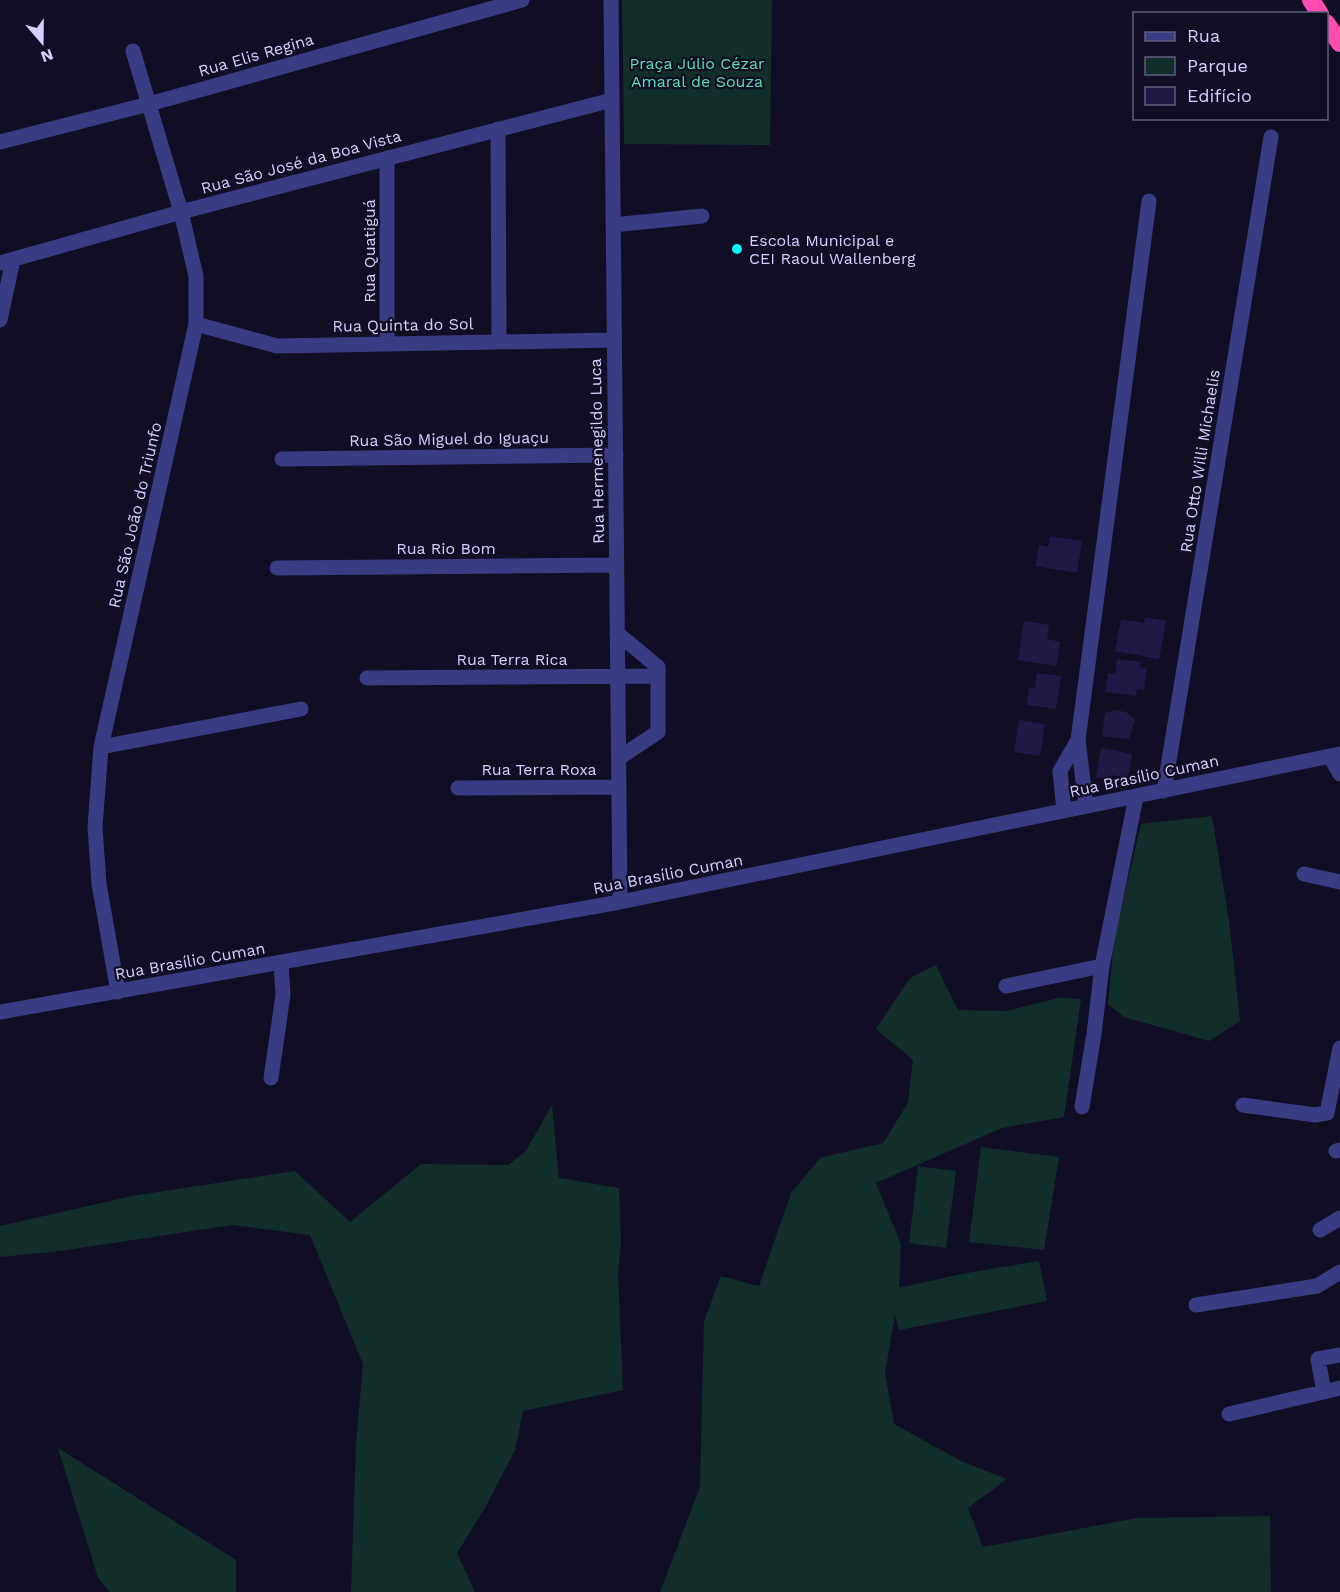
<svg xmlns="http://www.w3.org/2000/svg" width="1340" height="1592" font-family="'Work Sans',sans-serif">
<rect width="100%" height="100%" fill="#100e24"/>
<path fill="#112e2a" d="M 622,0 L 772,0 L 770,145 L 624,144 Z
M 1212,816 L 1229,921 L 1240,1021 L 1209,1041 L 1124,1017 L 1108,1004 L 1114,939 L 1141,824 Z
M 936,965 L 958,1010 L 1006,1011 L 1058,998 L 1081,999 L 1064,1117 L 1002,1128 L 876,1183 L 901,1244 L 899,1288 L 961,1274 L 1039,1261 L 1047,1301 L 899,1330 L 895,1315 L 885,1373 L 894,1424 L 963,1462 L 1007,1479 L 968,1508 L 983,1547 L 1137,1518 L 1270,1516 L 1271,1592 L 660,1592 L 700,1487 L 704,1321 L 721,1276 L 759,1286 L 791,1193 L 820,1158 L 883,1143 L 908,1103 L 913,1060 L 876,1029 L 910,978 Z
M 552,1105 L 559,1178 L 619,1188 L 621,1243 L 618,1274 L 623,1390 L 523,1411 L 515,1450 L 485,1508 L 457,1553 L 475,1592 L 351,1592 L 356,1444 L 363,1364 L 310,1235 L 232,1225 L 60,1251 L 0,1257 L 0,1226 L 132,1196 L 295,1171 L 350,1222 L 421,1164 L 508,1165 L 526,1151 Z
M 981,1147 L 1059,1157 L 1044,1250 L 969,1242 Z
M 918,1166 L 956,1171 L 946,1248 L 909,1243 Z
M 58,1448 L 236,1560 L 236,1592 L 110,1592 L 98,1578 Z"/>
<path fill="#1f1a45" d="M 1050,536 L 1082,541 L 1077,573 L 1035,566 L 1039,545 L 1048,547 Z
M 1145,617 L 1166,621 L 1159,659 L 1115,651 L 1121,619 L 1144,623 Z
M 1024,621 L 1049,625 L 1047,639 L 1060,642 L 1056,666 L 1018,660 Z
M 1117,659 L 1141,662 L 1140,667 L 1147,668 L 1144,690 L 1137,689 L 1136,696 L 1105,692 L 1108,673 L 1115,674 Z
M 1037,673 L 1061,676 L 1056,709 L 1027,705 L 1029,687 L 1035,688 Z
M 1115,710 L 1126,712 L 1135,720 L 1129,739 L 1102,736 L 1105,713 Z
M 1019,720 L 1045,724 L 1040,756 L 1014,752 Z
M 1101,748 L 1132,754 L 1128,778 L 1112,775 L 1111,780 L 1096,777 Z"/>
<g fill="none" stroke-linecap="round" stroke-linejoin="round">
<path stroke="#393c83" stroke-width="15" d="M 611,0 L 620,902
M 498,129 L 499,342
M 0,142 L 149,104 L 522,0
M 613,225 L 702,216
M 0,263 L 181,212 L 612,100
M 0,320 L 13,260
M 196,324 L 277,346 L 614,340
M 387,344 L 387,158
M 282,459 L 616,455
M 277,568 L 617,565
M 617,633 L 658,667 L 658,732 L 619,758
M 367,678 L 658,676
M 101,747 L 301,709
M 1330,756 L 1340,774
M 458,788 L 619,787
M 1164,791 L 1271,137
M 1086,806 L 1078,740 L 1149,201
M 1064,811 L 1060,771 L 1078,740
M 1304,874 L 1340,882
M 1006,986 L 1102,966
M 118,992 L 99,884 L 95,827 L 101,747 L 196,324 L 196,276 L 181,212 L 133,51
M 0,1012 L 620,902 L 1340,754
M 271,1078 L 283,995 L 281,963
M 1243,1105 L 1315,1115 L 1327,1113 L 1340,1048
M 1082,1107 L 1094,1034 L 1102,966 L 1136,797
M 1336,1151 L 1340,1150
M 1320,1230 L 1340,1218
M 1196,1305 L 1317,1286 L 1340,1272
M 1324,1392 L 1318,1359 L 1340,1355
M 1229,1414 L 1340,1388"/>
<path stroke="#ff4cb1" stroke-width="18" d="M 1311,0 L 1320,14
M 1326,23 L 1340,43"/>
</g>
<circle fill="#00f8fc" stroke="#100e24" stroke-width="2" cx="737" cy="249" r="6"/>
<g text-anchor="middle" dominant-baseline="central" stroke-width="4.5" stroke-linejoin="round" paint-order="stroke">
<g font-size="16" fill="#d2d1ff" stroke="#100e24">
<text transform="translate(256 55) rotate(-16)">Rua Elis Regina</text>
<text transform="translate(301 162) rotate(-15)">Rua São José da Boa Vista</text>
<text transform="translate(369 251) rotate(-90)">Rua Quatiguá</text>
<text transform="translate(403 325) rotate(-1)">Rua Quinta do Sol</text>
<text transform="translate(449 439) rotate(-1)">Rua São Miguel do Iguaçu</text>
<text transform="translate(597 451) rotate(-91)">Rua Hermenegildo Luca</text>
<text transform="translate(1200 461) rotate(-81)">Rua Otto Willi Michaelis</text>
<text transform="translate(135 515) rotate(-77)">Rua São João do Triunfo</text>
<text x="446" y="548">Rua Rio Bom</text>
<text x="512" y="659">Rua Terra Rica</text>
<text x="539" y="769">Rua Terra Roxa</text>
<text transform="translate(1144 776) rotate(-12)">Rua Brasílio Cuman</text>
<text transform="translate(668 874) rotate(-11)">Rua Brasílio Cuman</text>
<text transform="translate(190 961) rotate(-10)">Rua Brasílio Cuman</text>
</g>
<g font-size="16" fill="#5ce0b4" stroke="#100e24">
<text x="697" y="63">Praça Júlio Cézar<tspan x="697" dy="18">Amaral de Souza</tspan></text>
</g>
<g font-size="16" fill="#d2d1ff" stroke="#100e24" text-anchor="start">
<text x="749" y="240">Escola Municipal e<tspan x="749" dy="18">CEI Raoul Wallenberg</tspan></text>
</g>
</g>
<rect x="1133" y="12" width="195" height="108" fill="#100e24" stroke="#5e5c7c" stroke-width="1.5"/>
<rect x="1145" y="32" width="30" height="9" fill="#393c83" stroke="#5e5c7c" stroke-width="1.5"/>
<text x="1187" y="42" font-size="18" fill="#d2d1ff">Rua</text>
<rect x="1145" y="57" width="30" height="18" fill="#112e2a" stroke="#5e5c7c" stroke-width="1.5"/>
<text x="1187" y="72" font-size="18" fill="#d2d1ff">Parque</text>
<rect x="1145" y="87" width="30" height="18" fill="#1f1a45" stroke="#5e5c7c" stroke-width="1.5"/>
<text x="1187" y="102" font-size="18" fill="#d2d1ff">Edifício</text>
<g transform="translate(42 42) rotate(160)" stroke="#100e24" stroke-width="4.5" paint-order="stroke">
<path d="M0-4.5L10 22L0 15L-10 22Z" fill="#d2d1ff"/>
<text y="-9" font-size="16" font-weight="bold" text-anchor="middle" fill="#d2d1ff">N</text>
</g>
</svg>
